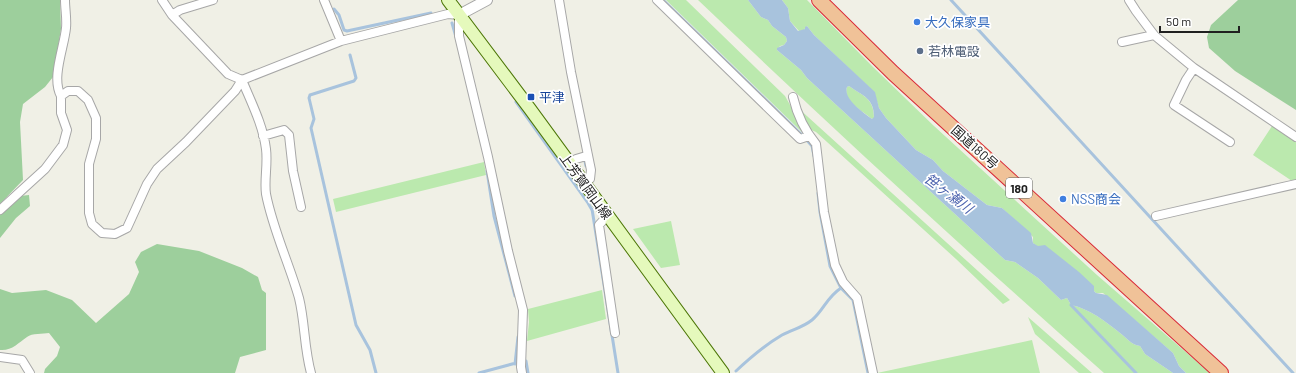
<svg xmlns="http://www.w3.org/2000/svg" width="1296" height="373" font-family="Barlow,'Noto Sans JP',sans-serif">
<rect width="100%" height="100%" fill="#f0f0e6"/>
<path fill="#bbe9ae" d="M 666,0 L 686,0 L 785,96 L 794,112 L 805,135 Z
M 698,0 L 748,0 L 761,17 L 768,20 L 772,26 L 786,37 L 787,41 L 784,45 L 780,46 L 777,50 L 801,70 L 807,78 L 1005,260 L 1015,262 L 1038,278 L 1061,300 L 1067,298 L 1071,305 C 1090,309 1105,321 1120,333 C 1127,338 1131,345 1140,346 L 1145,354 L 1173,373 L 1104,373 C 966,251 831,127 698,0 Z
M 782,0 L 807,0 L 873,67 L 934,126 L 1097,275 L 1210,373 L 1186,373 L 1179,366 L 1173,353 L 1103,293 L 1096,293 L 1094,291 L 1033,243 L 1033,237 L 1002,208 L 987,205 L 943,171 L 933,160 L 916,150 L 886,118 L 879,108 L 874,92 L 814,35 L 807,26 L 803,31 L 799,31 L 790,21 L 788,8 Z
M 849,86 C 863,96 874,98 874,118 L 872,119 C 863,111 842,101 847,87 Z
M 797,107 L 1010,300 L 1003,304 L 956,259 L 816,132 L 807,128 Z
M 1272,126 L 1296,142 L 1296,180 L 1292,181 L 1253,155 Z
M 484,162 L 486,175 L 336,212 L 333,199 Z
M 671,221 L 680,265 L 661,268 L 633,229 Z
M 602,290 L 606,319 L 527,341 L 529,322 L 528,309 Z
M 1028,317 L 1092,373 L 1079,373 L 1035,334 Z
M 1032,340 L 1040,373 L 877,373 Z"/>
<path fill="#9dcf9c" d="M 0,0 L 60,0 L 61,29 L 53,77 L 45,87 L 23,104 L 20,122 L 23,180 L 0,204 Z
M 1238,0 L 1296,0 L 1296,110 L 1235,71 L 1209,48 L 1207,37 L 1211,25 Z
M 29,195 L 30,206 L 16,218 L 0,238 L 0,215 L 20,196 Z
M 157,244 L 199,251 L 242,268 L 258,277 L 262,290 L 266,293 L 266,350 L 240,357 L 235,373 L 44,373 L 45,369 L 57,356 L 60,347 L 49,333 C 43,334 32,333 27,337 C 18,343 12,351 0,350 L 0,289 L 12,293 L 46,290 L 72,300 L 96,323 L 129,294 L 139,272 L 135,262 L 141,252 Z"/>
<path fill="#a8c3dd" fill-rule="evenodd" d="M 748,0 L 782,0 L 788,8 L 790,21 L 798,31 L 805,29 L 805,27 L 807,26 L 814,35 L 875,92 L 879,108 L 886,118 L 916,150 L 933,160 L 943,171 L 987,205 L 1002,208 L 1031,233 L 1033,243 L 1038,246 L 1045,245 L 1079,272 L 1094,286 L 1094,291 L 1096,293 L 1107,295 L 1173,353 L 1179,366 L 1186,373 L 1173,373 L 1145,354 L 1140,346 C 1131,345 1127,338 1120,333 C 1105,321 1090,309 1071,305 L 1067,298 L 1061,300 L 1038,278 L 1015,262 L 1005,260 L 807,78 L 801,70 L 777,50 L 777,48 L 784,45 L 787,41 L 786,37 L 772,26 L 768,20 L 761,17 ZM 849,86 C 863,96 874,98 874,117 L 872,119 C 863,112 843,99 847,87 Z"/>
<g fill="none" stroke-linecap="round" stroke-linejoin="round">
<path stroke="#a8c3dd" stroke-width="3" d="M 663,0 L 803,136 L 812,146 L 814,156
M 951,0 L 1293,373
M 334,9 L 339,15 L 344,30 L 347,31 L 431,13
M 452,23 L 456,37
M 350,55 L 356,78 L 354,81 L 310,95 L 309,98 L 314,119 L 311,128 L 356,325 L 370,350 L 376,373
M 516,102 L 588,203 L 592,210
M 584,157 L 586,166
M 487,171 L 494,216 L 515,296
M 818,193 L 820,212 L 830,266 L 841,288 L 853,300 L 868,373
M 592,209 L 618,373
M 1071,305 L 1136,373
M 522,362 L 526,361 L 528,373
M 515,364 L 518,337
M 736,371 C 751,357 765,345 782,335 C 793,329 802,328 812,320 C 824,310 826,298 841,288
M 479,373 L 516,363"/>
<g stroke="#a7a7a7" stroke-width="10">
<path id="minor" d="M 162,0 L 172,15 L 228,74 L 242,80 C 251,102 263,125 266,149 C 268,164 264,180 266,194 C 273,230 289,263 299,298 C 305,322 304,348 311,373
M 324,0 L 341,41
M 559,0 L 571,72 L 591,170 L 590,179 L 584,184
M 657,0 L 800,139 L 809,136
M 1129,0 L 1136,11 L 1154,35 L 1194,68 L 1296,137
M 172,15 L 180,10 L 213,0
M 1122,42 L 1154,35
M 1194,68 L 1186,80 L 1174,105 L 1230,142
M 61,96 C 51,78 64,48 66,28 C 67,19 65,9 65,0
M 793,97 C 797,114 805,131 816,144 L 824,212 L 835,265 L 843,282 L 857,298 L 873,373
M 263,136 L 284,130 L 289,135 L 293,171 L 301,207
M 570,164 L 576,159 L 586,156
M 0,210 L 45,169 L 63,145 L 67,130 L 61,113 L 61,96 L 68,91 L 78,91 L 88,100 L 96,118 L 96,139 L 89,164 L 89,213 L 92,224 L 102,233 L 115,234 L 127,228 L 147,184 L 157,169 L 186,142 L 235,91 L 242,80 L 341,41 L 448,14 L 459,15 L 459,36 L 488,157 L 508,251 L 523,310 L 521,367 L 522,373
M 608,215 L 599,225 L 615,333
M 1156,216 L 1296,184
M 0,357 L 22,360 L 30,373"/>
</g>
<g stroke="#a7a7a7" stroke-width="12">
<path id="tertiary" d="M 459,15 L 487,0"/>
</g>
<g stroke="#4d7707" stroke-width="14">
<path id="secondary" d="M 448,0 L 530,109 L 723,373"/>
</g>
<g stroke="#d92937" stroke-width="16">
<path id="trunk" d="M 819,0 L 893,73 L 1221,373"/>
</g>
<use href="#minor" stroke="#fff" stroke-width="8"/>
<use href="#tertiary" stroke="#fff" stroke-width="10"/>
<use href="#secondary" stroke="#e5f9bc" stroke-width="12"/>
<use href="#trunk" stroke="#f0c298" stroke-width="14"/>
</g>
<g fill="#3f7fe0" stroke="#fff" stroke-width="1.5">
<circle cx="917" cy="22" r="4"/>
<circle cx="1063" cy="199" r="4"/>
</g>
<circle fill="#5c6f8a" stroke="#fff" stroke-width="1.5" cx="920" cy="51" r="4"/>
<rect fill="#1a4fb4" stroke="#fff" stroke-width="1.5" x="527" y="93" width="8" height="8" rx="2"/>
<g text-anchor="middle" dominant-baseline="central" stroke-width="3.5" stroke-linejoin="round" paint-order="stroke">
<rect fill="#fff" stroke="#636363" stroke-width="1" x="1006" y="178" width="26" height="20" rx="3"/>
<g font-size="12" font-weight="bold" fill="#202020">
<text x="1019" y="188">180</text>
</g>
<g font-size="13" fill="#366cbe" stroke="#fff" text-anchor="start">
<text x="925" y="22">大久保家具</text>
<text x="1071" y="199">NSS商会</text>
</g>
<g font-size="13" fill="#4e5e75" stroke="#fff" text-anchor="start">
<text x="928" y="51">若林電設</text>
</g>
<g font-size="13" fill="#164399" stroke="#fff" text-anchor="start">
<text x="539" y="97">平津</text>
</g>
<g font-size="13" fill="#202020" stroke="#fff">
<text transform="translate(975 147) rotate(42)">国道180号</text>
<text transform="translate(586 186) rotate(54)">上芳賀岡山線</text>
</g>
<g font-size="14" font-style="italic" fill="#4d64af" stroke="#fff">
<text transform="translate(949 193) rotate(37)">笹ヶ瀬川</text>
</g>
</g>
<path d="M1160 26v6h79v-6" fill="none" stroke="#202020" stroke-width="2"/>
<text x="1166" y="26" font-size="12" fill="#202020" stroke="#ffffff" stroke-width="3" paint-order="stroke">50 m</text>
</svg>
